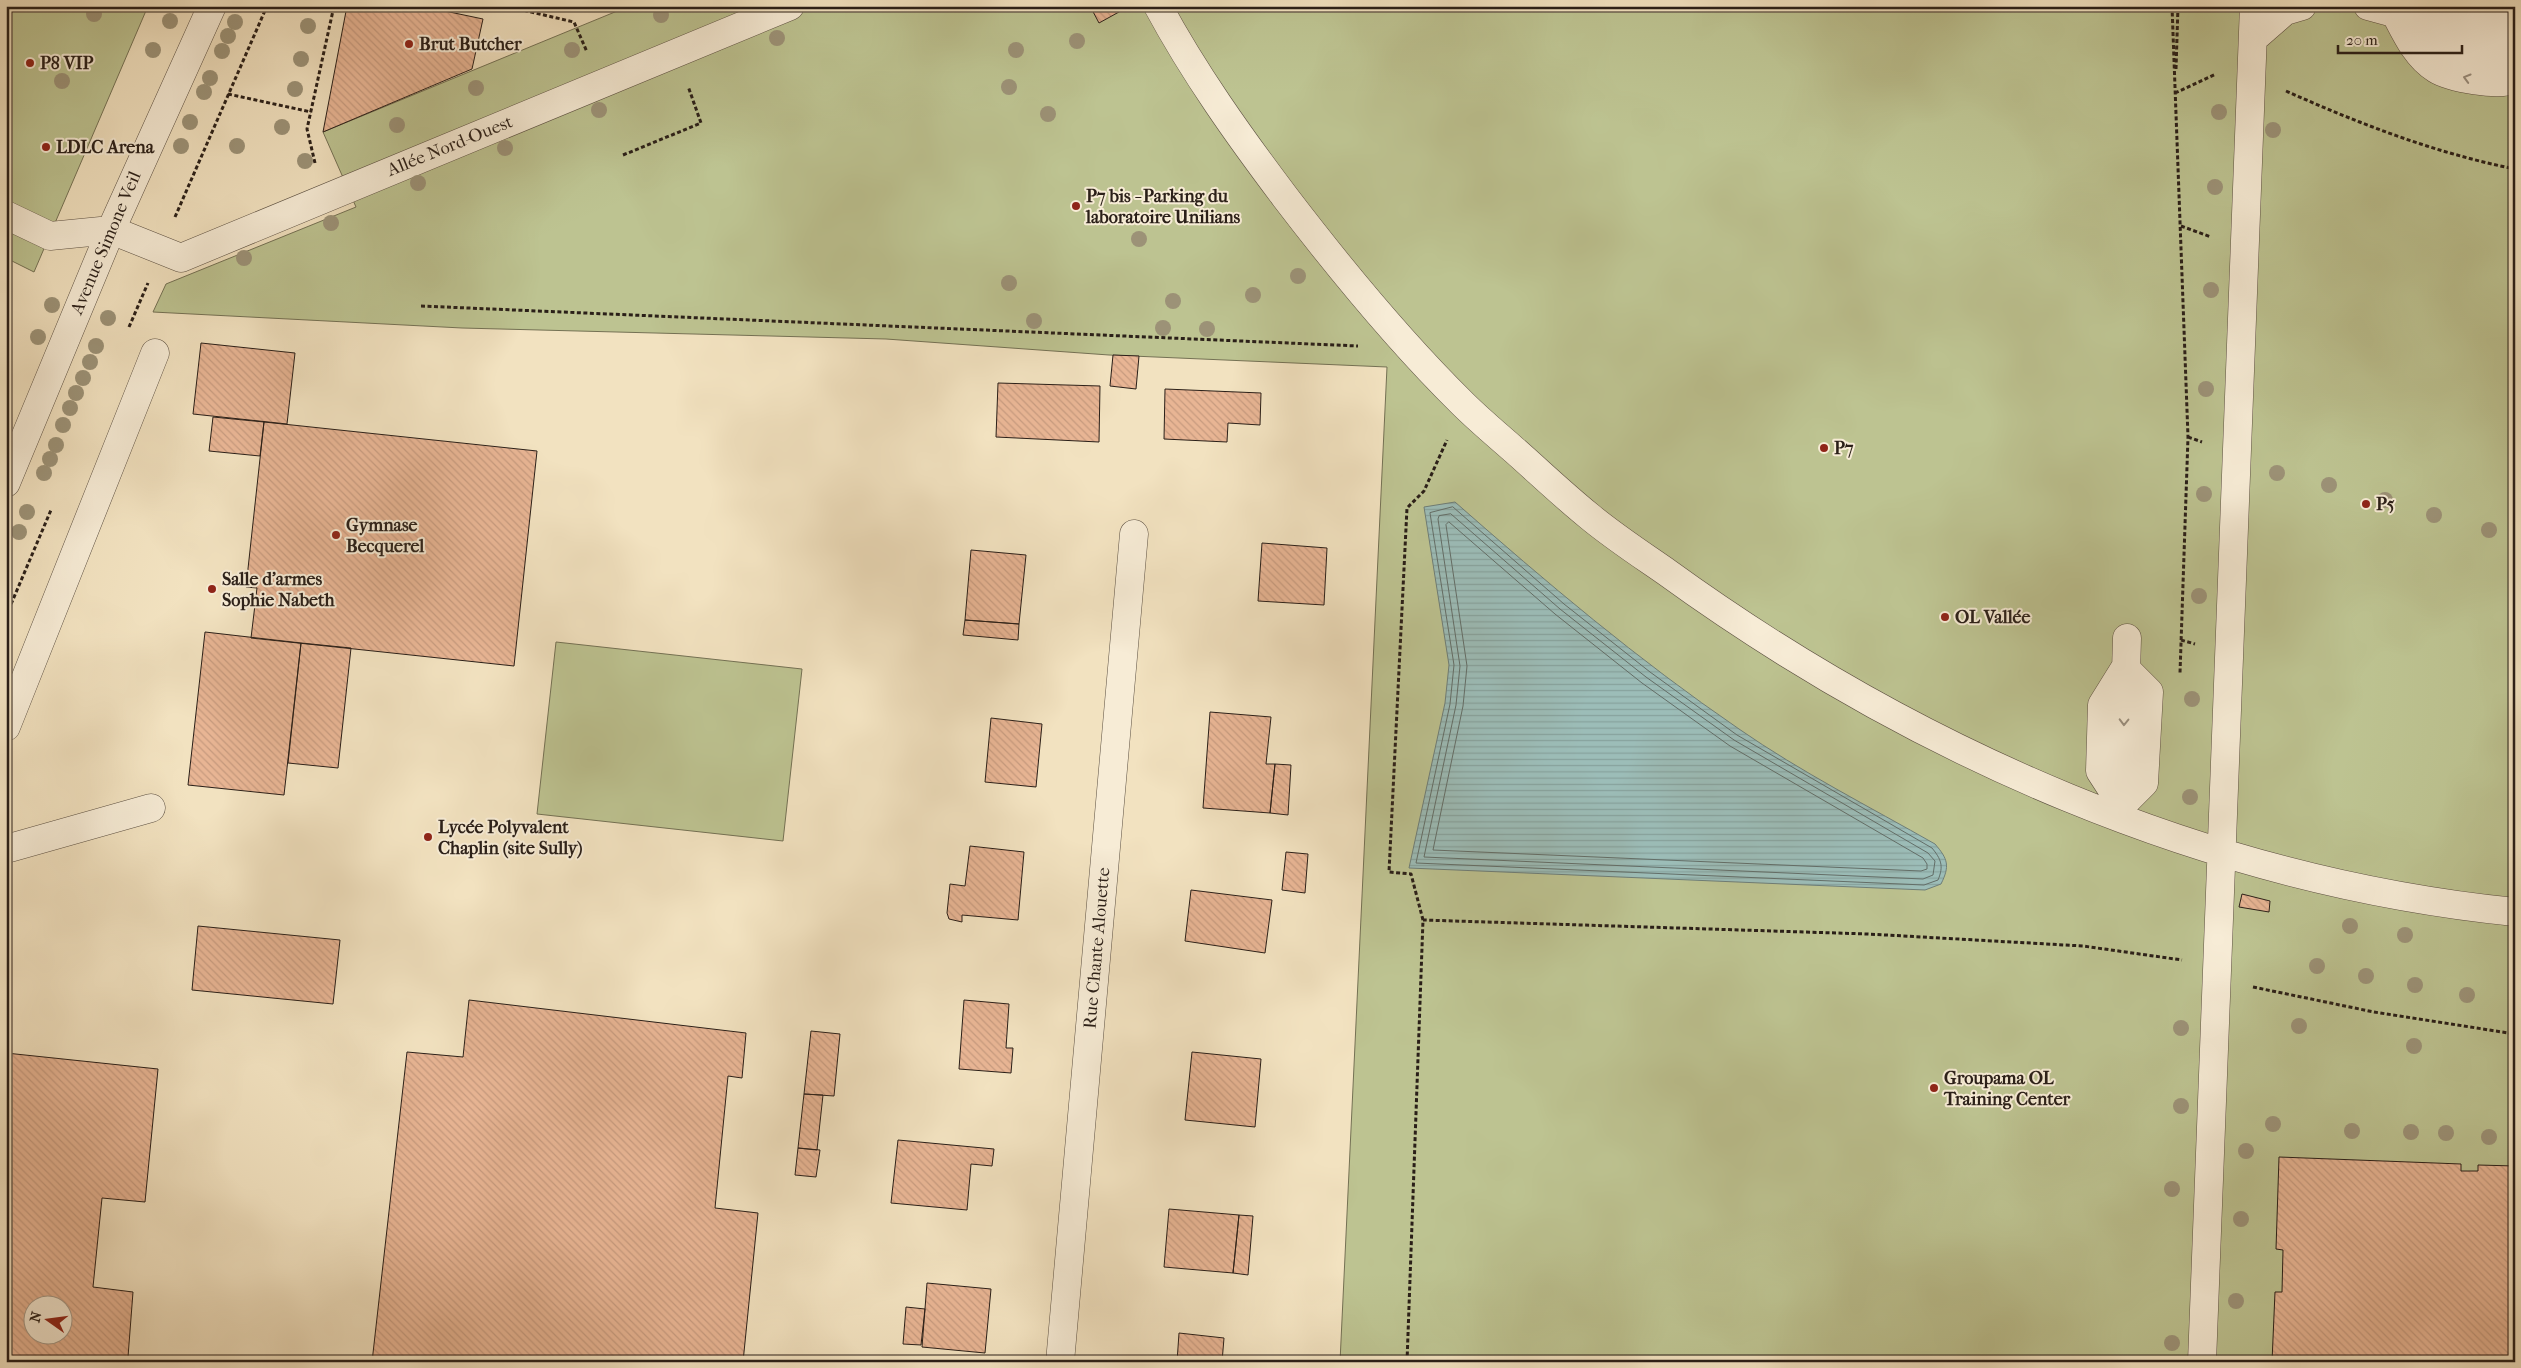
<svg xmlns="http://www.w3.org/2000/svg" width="2521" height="1368" font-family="'IM FELL French Canon',serif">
<defs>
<pattern id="water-rules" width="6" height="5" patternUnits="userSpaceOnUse" patternTransform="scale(1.25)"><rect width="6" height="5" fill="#9cbdb8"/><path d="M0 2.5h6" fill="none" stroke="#87a29d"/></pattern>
<pattern id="building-back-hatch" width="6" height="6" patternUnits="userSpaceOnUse" patternTransform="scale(1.25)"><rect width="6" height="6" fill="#e8b594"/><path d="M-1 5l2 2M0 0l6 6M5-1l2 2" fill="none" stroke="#c79b7f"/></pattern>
</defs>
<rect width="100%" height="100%" fill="#f2e2c0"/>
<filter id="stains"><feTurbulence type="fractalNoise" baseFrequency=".004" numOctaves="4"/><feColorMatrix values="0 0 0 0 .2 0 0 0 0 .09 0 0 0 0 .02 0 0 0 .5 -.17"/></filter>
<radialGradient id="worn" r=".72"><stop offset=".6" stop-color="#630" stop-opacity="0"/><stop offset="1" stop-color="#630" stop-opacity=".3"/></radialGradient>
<path fill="#bdc391" stroke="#747154" d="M 6,6 L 148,6 L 34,272 L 6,258 Z
M 625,6 L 2515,6 L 2515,1362 L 1340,1362 L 1387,367 L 1109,355 L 886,339 L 462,328 L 153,312 L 166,284 L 356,207 L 323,132 L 627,7 Z
M 556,642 L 802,669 L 783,841 L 537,814 Z"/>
<path fill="url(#water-rules)" stroke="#6e7e78" d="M 1455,502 C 1546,582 1638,660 1739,729 C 1801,772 1870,807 1935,844 C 1948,859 1950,866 1941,884 L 1925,890 L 1409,868 L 1445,703 L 1449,665 L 1424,507 Z"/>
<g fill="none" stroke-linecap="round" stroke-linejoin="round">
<path stroke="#636e68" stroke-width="1" d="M 1453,507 L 1564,604 L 1650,672 L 1737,735 L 1932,848 C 1941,859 1944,866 1938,880 L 1924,885 L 1416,863 L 1450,704 L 1454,665 L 1430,513 Z
M 1451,514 L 1560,609 L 1646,677 L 1734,740 L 1928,853 L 1935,861 L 1933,875 L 1923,879 L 1424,857 L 1456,705 L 1460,666 L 1438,519 L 1439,516 Z
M 1449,522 L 1555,614 L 1642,683 L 1730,746 L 1923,858 L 1927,864 L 1927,869 L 1921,871 L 1433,850 L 1463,706 L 1467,666 L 1446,525 Z"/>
</g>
<path fill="url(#building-back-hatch)" stroke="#2a1f18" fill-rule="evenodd" d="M 347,6 L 421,6 L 483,19 L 472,69 L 323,132 Z
M 1090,6 L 1128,6 L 1128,7 L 1099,23 Z
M 201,343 L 295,353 L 287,424 L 193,414 Z
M 1113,355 L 1139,356 L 1136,389 L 1110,386 Z
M 998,383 L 1100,386 L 1099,442 L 996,437 Z
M 1165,389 L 1261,393 L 1260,425 L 1228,423 L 1227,442 L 1164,439 Z
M 213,417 L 264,422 L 260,456 L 209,451 Z
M 264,422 L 537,451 L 514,666 L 251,638 L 257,588 L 246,587 Z
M 1262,543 L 1327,548 L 1324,605 L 1258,601 Z
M 971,550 L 1026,555 L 1019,624 L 965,620 Z
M 965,620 L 1019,624 L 1018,640 L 963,635 Z
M 205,632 L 301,643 L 284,795 L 188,785 Z
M 301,643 L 351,648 L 338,768 L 288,763 Z
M 1210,712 L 1271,717 L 1266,764 L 1275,764 L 1270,813 L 1203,808 Z
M 991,718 L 1042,724 L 1036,787 L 985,782 Z
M 1275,764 L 1291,765 L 1288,815 L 1270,813 Z
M 970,846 L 1024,852 L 1018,920 L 962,915 L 962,922 L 949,919 L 947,913 L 950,884 L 965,886 Z
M 1286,852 L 1308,854 L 1305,893 L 1282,890 Z
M 1191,890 L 1272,900 L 1265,953 L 1185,941 Z
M 2242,894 L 2270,901 L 2269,912 L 2239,907 Z
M 198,926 L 340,940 L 333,1004 L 192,990 Z
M 469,1000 L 746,1033 L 742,1078 L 728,1076 L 715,1208 L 758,1213 L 743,1362 L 372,1362 L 407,1052 L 463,1057 Z
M 964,1000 L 1009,1004 L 1006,1048 L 1013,1048 L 1011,1073 L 959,1069 Z
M 811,1031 L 840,1034 L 834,1096 L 804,1094 Z
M 1192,1052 L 1261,1059 L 1255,1127 L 1185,1120 Z
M 6,1053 L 158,1069 L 145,1202 L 102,1198 L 93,1287 L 133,1292 L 128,1357 L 170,1362 L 6,1362 ZM 32,1306 L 62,1306 L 62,1336 L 32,1336 Z
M 804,1094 L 823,1095 L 817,1150 L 798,1148 Z
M 898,1140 L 994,1149 L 992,1166 L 971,1164 L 967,1210 L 891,1203 Z
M 798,1148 L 820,1150 L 816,1177 L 795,1175 Z
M 2279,1157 L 2461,1164 L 2461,1171 L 2478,1171 L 2478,1165 L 2515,1166 L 2515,1362 L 2272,1362 L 2275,1292 L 2282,1292 L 2283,1250 L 2276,1249 Z
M 1169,1209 L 1239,1215 L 1233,1273 L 1164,1267 Z
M 1239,1215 L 1253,1216 L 1248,1275 L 1233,1273 Z
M 927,1283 L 991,1289 L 985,1353 L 922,1347 Z
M 906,1307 L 925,1309 L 921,1345 L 903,1344 Z
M 1179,1333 L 1224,1338 L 1222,1362 L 1177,1362 Z"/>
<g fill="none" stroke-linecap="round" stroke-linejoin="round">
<g stroke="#5c5042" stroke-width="29">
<path id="minor" d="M 1158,6 C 1194,73 1239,136 1285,197 C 1340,269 1398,340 1462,403 C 1478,419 1496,434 1513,449 C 1538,471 1563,495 1589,516 C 1613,536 1639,553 1665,571 C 1913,751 2207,881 2515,912
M 2368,6 L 2467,33 L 2515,42
M 2455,6 L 2503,19 L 2515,25
M 2395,13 C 2405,32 2416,57 2436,69 C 2450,78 2500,87 2515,79
M 2412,26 L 2436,46 L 2515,63
M 2253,39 L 2285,11 L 2302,6
M 6,215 L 50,236 L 111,230 L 181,258 L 790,6
M 6,483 L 111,230 L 212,6
M 2125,668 L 2149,692 L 2144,783 L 2122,805 L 2100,771 L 2102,705 Z
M 6,727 L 155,353
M 2122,807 L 2127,638
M 6,849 L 151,808
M 1060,1362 L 1134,534
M 2202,1362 L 2254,6"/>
</g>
<path stroke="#2a1f18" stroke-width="3" stroke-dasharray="4 2.5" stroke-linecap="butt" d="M 505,6 L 574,22 L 587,52
M 926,6 L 926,8
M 2172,6 L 2188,437 L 2180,673
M 2176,69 L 2178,6
M 2286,91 C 2360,124 2435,153 2515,169
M 2175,93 L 2216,74
M 228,94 L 311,112
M 623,155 L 701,123 L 688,86
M 315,163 L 307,129 L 334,6
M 175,217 L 267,6
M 2181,226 L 2211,237
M 421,306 L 1358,346
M 129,327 L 148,283
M 2188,437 L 2202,442
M 6,616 L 51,510
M 2181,640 L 2195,644
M 1423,920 L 1411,874 L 1389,872 L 1407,508 L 1424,491 L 1447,440
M 2253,987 L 2374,1012 L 2515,1034
M 1407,1362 L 1423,920 L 1868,934 L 2083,946 L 2182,960"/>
<use href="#minor" stroke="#f7ecd6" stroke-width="28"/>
</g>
<g fill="#9c9277">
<circle cx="94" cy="14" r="8"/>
<circle cx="661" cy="15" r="8"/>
<circle cx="170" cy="21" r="8"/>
<circle cx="235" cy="22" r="8"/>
<circle cx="308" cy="26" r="8"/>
<circle cx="228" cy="36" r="8"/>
<circle cx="777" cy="38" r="8"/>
<circle cx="1077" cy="41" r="8"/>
<circle cx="153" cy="50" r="8"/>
<circle cx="572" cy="50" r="8"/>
<circle cx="1016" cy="50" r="8"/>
<circle cx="222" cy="51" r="8"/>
<circle cx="301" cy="59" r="8"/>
<circle cx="210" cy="78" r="8"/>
<circle cx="62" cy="81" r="8"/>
<circle cx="1009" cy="87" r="8"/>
<circle cx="476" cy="88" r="8"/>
<circle cx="295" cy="89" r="8"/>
<circle cx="204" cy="92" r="8"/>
<circle cx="599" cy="110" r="8"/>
<circle cx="2219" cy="112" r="8"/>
<circle cx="1048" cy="114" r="8"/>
<circle cx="190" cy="122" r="8"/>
<circle cx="397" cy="125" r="8"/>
<circle cx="282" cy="127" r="8"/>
<circle cx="2273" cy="130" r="8"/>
<circle cx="181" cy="146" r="8"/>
<circle cx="237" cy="146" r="8"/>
<circle cx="505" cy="148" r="8"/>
<circle cx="305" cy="161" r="8"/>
<circle cx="418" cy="183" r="8"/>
<circle cx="2215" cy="187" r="8"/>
<circle cx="331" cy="223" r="8"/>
<circle cx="1139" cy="239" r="8"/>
<circle cx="244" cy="258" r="8"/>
<circle cx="1298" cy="276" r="8"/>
<circle cx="1009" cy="283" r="8"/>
<circle cx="2211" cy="290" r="8"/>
<circle cx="1253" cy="295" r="8"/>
<circle cx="1173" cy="301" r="8"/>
<circle cx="52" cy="305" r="8"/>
<circle cx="108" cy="318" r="8"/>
<circle cx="1034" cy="321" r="8"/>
<circle cx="1163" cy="328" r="8"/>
<circle cx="1207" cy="329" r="8"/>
<circle cx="38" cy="337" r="8"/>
<circle cx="96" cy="346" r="8"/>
<circle cx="90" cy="362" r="8"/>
<circle cx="83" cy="378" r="8"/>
<circle cx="2206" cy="389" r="8"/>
<circle cx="76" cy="393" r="8"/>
<circle cx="70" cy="408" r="8"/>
<circle cx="63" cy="425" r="8"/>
<circle cx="56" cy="445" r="8"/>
<circle cx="50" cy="459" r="8"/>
<circle cx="44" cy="473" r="8"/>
<circle cx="2277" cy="473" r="8"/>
<circle cx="2329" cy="485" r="8"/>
<circle cx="2204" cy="494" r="8"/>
<circle cx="2385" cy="500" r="8"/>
<circle cx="27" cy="512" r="8"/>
<circle cx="2434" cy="515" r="8"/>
<circle cx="2489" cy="530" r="8"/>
<circle cx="19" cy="532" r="8"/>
<circle cx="2199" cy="596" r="8"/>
<circle cx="2192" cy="699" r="8"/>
<circle cx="2190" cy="797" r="8"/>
<circle cx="2350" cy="926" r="8"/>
<circle cx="2405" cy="935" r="8"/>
<circle cx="2317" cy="966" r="8"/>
<circle cx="2366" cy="976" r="8"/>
<circle cx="2415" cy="985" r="8"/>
<circle cx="2467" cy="995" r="8"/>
<circle cx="2299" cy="1026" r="8"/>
<circle cx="2181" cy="1028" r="8"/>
<circle cx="2414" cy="1046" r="8"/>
<circle cx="2181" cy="1106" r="8"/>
<circle cx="2273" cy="1124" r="8"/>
<circle cx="2352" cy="1131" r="8"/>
<circle cx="2411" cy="1132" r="8"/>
<circle cx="2446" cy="1133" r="8"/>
<circle cx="2489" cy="1137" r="8"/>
<circle cx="2246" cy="1151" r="8"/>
<circle cx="2172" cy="1189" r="8"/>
<circle cx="2241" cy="1219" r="8"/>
<circle cx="2236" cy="1301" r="8"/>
<circle cx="2172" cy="1343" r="8"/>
</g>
<defs><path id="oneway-chevron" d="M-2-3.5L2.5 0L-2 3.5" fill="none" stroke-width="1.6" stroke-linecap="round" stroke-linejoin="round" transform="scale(1.25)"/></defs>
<g stroke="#9b9080">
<use href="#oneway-chevron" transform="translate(2467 78) rotate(-164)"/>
<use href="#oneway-chevron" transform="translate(2124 722) rotate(91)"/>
</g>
<g fill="#8f2418" stroke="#f7ecd6" stroke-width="2">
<circle cx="409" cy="44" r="5"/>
<circle cx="30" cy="63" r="5"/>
<circle cx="46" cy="147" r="5"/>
<circle cx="1076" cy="206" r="5"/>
<circle cx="1824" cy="448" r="5"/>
<circle cx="2366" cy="504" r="5"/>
<circle cx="336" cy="535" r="5"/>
<circle cx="212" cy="589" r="5"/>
<circle cx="1945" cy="617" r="5"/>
<circle cx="428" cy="837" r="5"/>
<circle cx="1934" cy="1088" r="5"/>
</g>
<g text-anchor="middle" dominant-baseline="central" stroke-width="4" stroke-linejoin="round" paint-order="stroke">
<g font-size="18" font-weight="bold" fill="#2a1f18" stroke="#f7ecd6" text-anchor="start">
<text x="419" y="44">Brut Butcher</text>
<text x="40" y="63">P8 VIP</text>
<text x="56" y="147">LDLC Arena</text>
<text x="1086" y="196">P7 bis - Parking du<tspan x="1086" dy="21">laboratoire Unilians</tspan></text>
<text x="1834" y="448">P7</text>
<text x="2376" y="504">P5</text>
<text x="346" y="525">Gymnase<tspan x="346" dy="21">Becquerel</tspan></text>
<text x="222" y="579">Salle d'armes<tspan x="222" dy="21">Sophie Nabeth</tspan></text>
<text x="1955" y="617">OL Vallée</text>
<text x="438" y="827">Lycée Polyvalent<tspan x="438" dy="21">Chaplin (site Sully)</tspan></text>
<text x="1944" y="1078">Groupama OL<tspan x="1944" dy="21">Training Center</tspan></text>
</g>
<g font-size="18" fill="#2a1f18" stroke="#f7ecd6">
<text transform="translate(450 146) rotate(-22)">Allée Nord-Ouest</text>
<text transform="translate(106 243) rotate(-67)">Avenue Simone Veil</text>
<text transform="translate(1097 948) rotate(-85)">Rue Chante Alouette</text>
</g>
</g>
<rect width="2521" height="1368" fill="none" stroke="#f2e2c0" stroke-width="25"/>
<rect x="8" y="8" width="2506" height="1353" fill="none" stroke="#2a1f18" stroke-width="2.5"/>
<rect x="12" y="12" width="2496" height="1343" fill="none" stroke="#2a1f18"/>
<g transform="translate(48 1320) rotate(284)"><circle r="24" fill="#f7ecd6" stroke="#a59a8a"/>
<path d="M0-4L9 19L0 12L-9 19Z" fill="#8f2418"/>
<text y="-8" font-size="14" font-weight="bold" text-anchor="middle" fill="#2a1f18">N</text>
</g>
<path d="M2338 45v8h124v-8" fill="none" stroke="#2a1f18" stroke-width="2.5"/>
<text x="2346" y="45" font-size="15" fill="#2a1f18" stroke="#f7ecd6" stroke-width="4" paint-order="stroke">20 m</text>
<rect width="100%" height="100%" filter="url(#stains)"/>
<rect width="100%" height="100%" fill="url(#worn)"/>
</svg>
